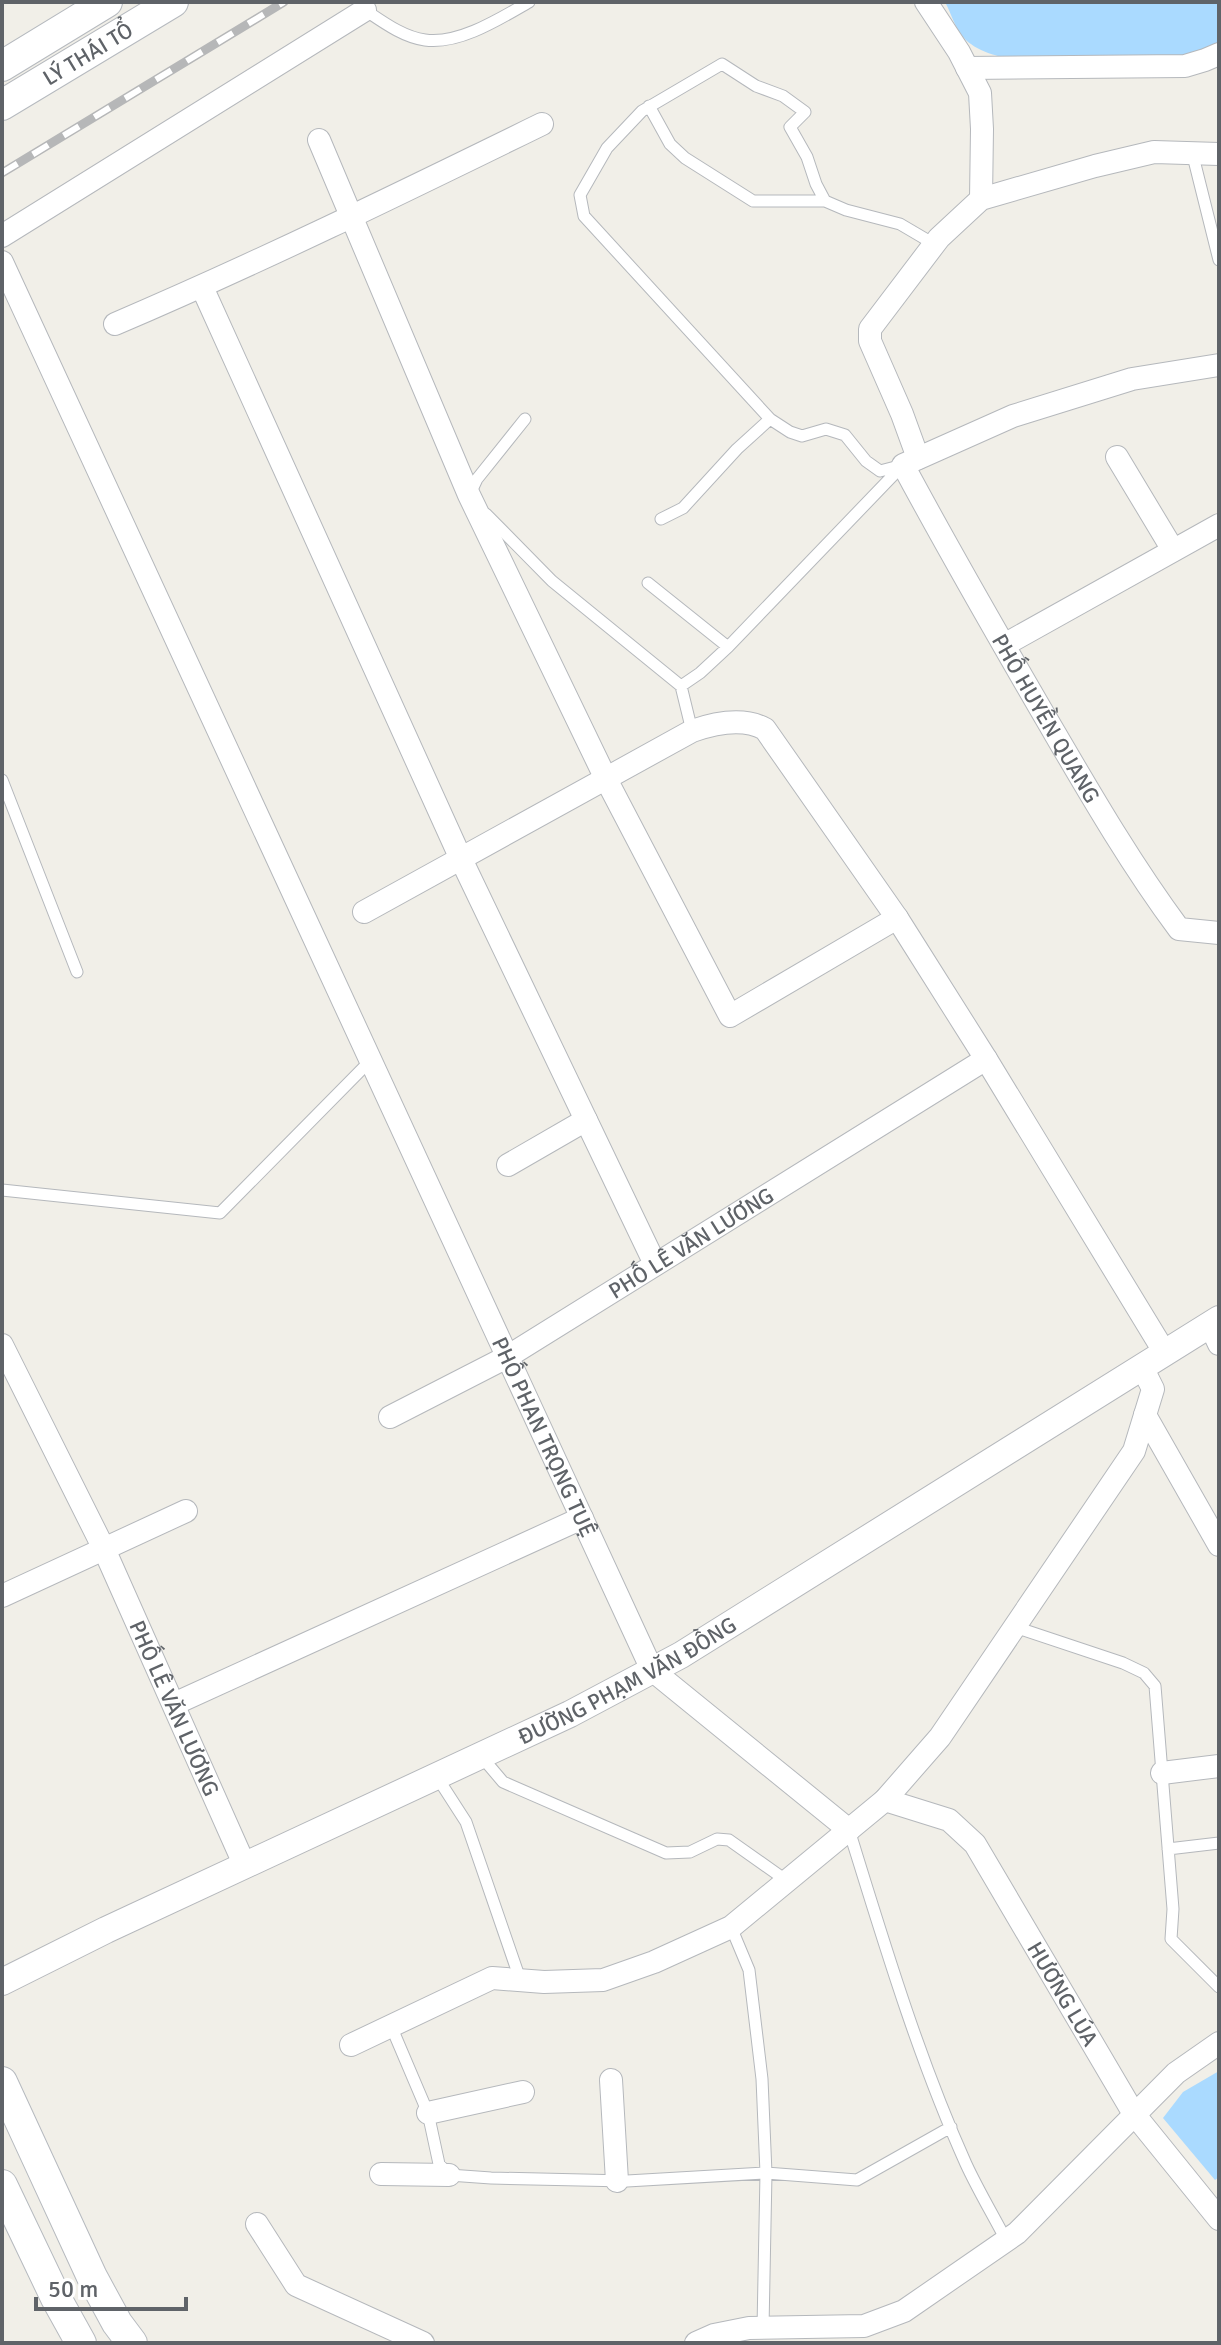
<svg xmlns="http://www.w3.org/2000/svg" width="1221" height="2345" font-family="Signika,sans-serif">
<rect width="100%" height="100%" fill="#f1efe8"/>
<path fill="#aadaff" d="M 945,2 L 1219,2 L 1219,47 L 1182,58 L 1022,62 C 1002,57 977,53 963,37 C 955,28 951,13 945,2 Z
M 1219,2071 L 1219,2177 L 1215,2180 L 1163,2118 L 1183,2092 Z"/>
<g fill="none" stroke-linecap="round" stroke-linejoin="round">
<g stroke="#b5b8bc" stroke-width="13">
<path id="service" d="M 365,10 C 383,22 403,37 425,40 C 459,45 501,18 529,2
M 649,106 L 670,144 L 685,158 L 753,201 L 825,201
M 1192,152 L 1219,260
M 903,465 L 880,471 L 866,461 L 845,435 L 826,429 L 802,436 L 790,432 L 770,419 L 584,216 L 580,195 L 607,148 L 642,111 L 722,64 L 756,86 L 783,96 L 805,112 L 790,127 L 807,157 L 816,184 L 825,201 L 846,210 L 900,224 L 934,244
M 469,496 L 477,479 L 525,419
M 486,514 L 552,581 L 681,686 L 700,673 L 728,647 L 903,465
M 661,519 L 683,508 L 737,449 L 770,419
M 648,583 L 728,647
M 681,686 L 692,731
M 2,780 L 77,972
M 2,1190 L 220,1213 L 370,1061
M 1015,1627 L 1123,1663 L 1144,1673 L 1155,1686 L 1173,1909 L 1171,1939 L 1219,1987
M 481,1756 L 503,1782 L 666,1853 L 690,1852 L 717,1839 L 729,1840 L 787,1881
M 437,1777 L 466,1822 L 520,1979
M 849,1830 C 884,1943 918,2057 966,2164 C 978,2190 993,2215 1006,2240
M 1168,1849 L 1219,1843
M 731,1927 L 749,1970 L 762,2079 L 766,2173 L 763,2328
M 391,2026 L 428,2113 L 439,2164 L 449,2175 L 491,2178 L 627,2181 L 766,2173 L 857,2180 L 951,2127"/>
</g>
<g stroke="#b5b8bc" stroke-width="24">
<g id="minor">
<path d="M 926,2 L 959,52 L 980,93 L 982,129 L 981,199"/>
<path d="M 967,68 L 1185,66 L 1205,60 L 1219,54"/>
<path d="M 319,140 L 469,495 L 606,779 L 730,1016 L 897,918"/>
<path d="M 2,236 L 365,10"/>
<path id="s1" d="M 2,262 L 652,1670 L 849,1830"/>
<path d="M 202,287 L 461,859 L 655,1264"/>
<path d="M 115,324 C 260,262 401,193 542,124"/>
<path id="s2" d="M 1219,365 L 1132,379 L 1013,416 L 903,465 C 947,547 993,627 1040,708 C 1084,783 1127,859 1179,929 L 1219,933"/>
<path d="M 1117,457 L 1173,550"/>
<path d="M 918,458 L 902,414 L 870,341 L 870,329 L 939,238 L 981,199 L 1095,166 L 1154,152 L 1219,154"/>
<path d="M 1004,645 L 1219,525"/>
<path d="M 364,912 L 692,731 C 715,723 743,717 765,729 L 897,918 L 986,1059 L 1165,1353"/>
<path d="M 508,1165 L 586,1120"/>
<path d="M 1210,1325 L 1219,1344"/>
<path id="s3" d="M 2,1345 L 104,1549 L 245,1866"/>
<path d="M 1145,1415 L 1219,1545"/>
<path id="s4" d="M 390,1417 L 507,1357 L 986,1059"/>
<path d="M 2,1596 L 186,1511"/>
<path d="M 174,1704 L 582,1518"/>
<path d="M 1162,1773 L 1219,1766"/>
<path id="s5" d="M 885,1800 L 949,1820 L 975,1844 L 1134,2114 L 1219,2219"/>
<path d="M 351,2045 L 492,1978 L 544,1982 L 603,1980 L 654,1962 L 731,1927 L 885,1800 L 940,1737 L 1134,1451 L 1153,1389 L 1142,1367"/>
<path d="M 611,2080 L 617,2181"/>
<path d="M 428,2113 L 523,2092"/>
<path d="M 381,2174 L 449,2175"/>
<path d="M 257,2224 L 296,2285 L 423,2343"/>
<path d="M 696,2343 L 714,2335 L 749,2328 L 864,2326 L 904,2311 L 1017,2233 L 1176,2073 L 1219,2043"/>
</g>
</g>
<g stroke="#b5b8bc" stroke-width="28">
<g id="tertiary">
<path id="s6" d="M 2,1982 L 106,1930 L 570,1714 L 681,1655 L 1219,1319"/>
</g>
</g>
<g stroke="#b6babf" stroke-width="32">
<g id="secondary">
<path d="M 2,66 L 107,2"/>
<path id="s7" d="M 2,105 L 173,2"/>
<path d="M 2,2082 L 92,2277 L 117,2323 L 132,2343"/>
<path d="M 2,2185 L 56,2298 L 81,2343"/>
</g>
</g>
<use href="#service" stroke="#fff" stroke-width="11"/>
<use href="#minor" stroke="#fff" stroke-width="22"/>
<use href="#tertiary" stroke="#fff" stroke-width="26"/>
<use href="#secondary" stroke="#fff" stroke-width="30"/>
<g stroke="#b6b7b8" stroke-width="9">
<path id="rail" d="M 2,173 L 284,2"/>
</g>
<use href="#rail" stroke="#fff" stroke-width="6" stroke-dasharray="18" stroke-linecap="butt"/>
</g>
<g text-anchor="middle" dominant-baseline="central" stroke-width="7" stroke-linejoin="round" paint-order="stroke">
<g font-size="22" fill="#5f6368" stroke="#fff">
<text stroke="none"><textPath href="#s7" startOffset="100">LÝ THÁI TỔ</textPath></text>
<text stroke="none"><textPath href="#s2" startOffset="624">PHỐ HUYỀN QUANG</textPath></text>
<text stroke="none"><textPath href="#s4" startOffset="348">PHỐ LÊ VĂN LƯƠNG</textPath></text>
<text stroke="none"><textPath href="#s1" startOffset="1294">PHỐ PHAN TRỌNG TUỆ</textPath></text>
<text stroke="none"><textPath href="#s6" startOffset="694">ĐƯỜNG PHẠM VĂN ĐỒNG</textPath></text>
<text stroke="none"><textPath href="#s3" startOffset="402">PHỐ LÊ VĂN LƯƠNG</textPath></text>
<text stroke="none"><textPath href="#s5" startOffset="276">HƯƠNG LÚA</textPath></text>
</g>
</g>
<rect width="1221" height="2345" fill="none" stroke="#5f6368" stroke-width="8"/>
<path d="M36 2297v12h150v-12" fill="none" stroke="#5f6368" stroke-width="4"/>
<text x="48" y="2297" font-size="24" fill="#5f6368" stroke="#ffffff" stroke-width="6" paint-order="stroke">50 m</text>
</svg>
